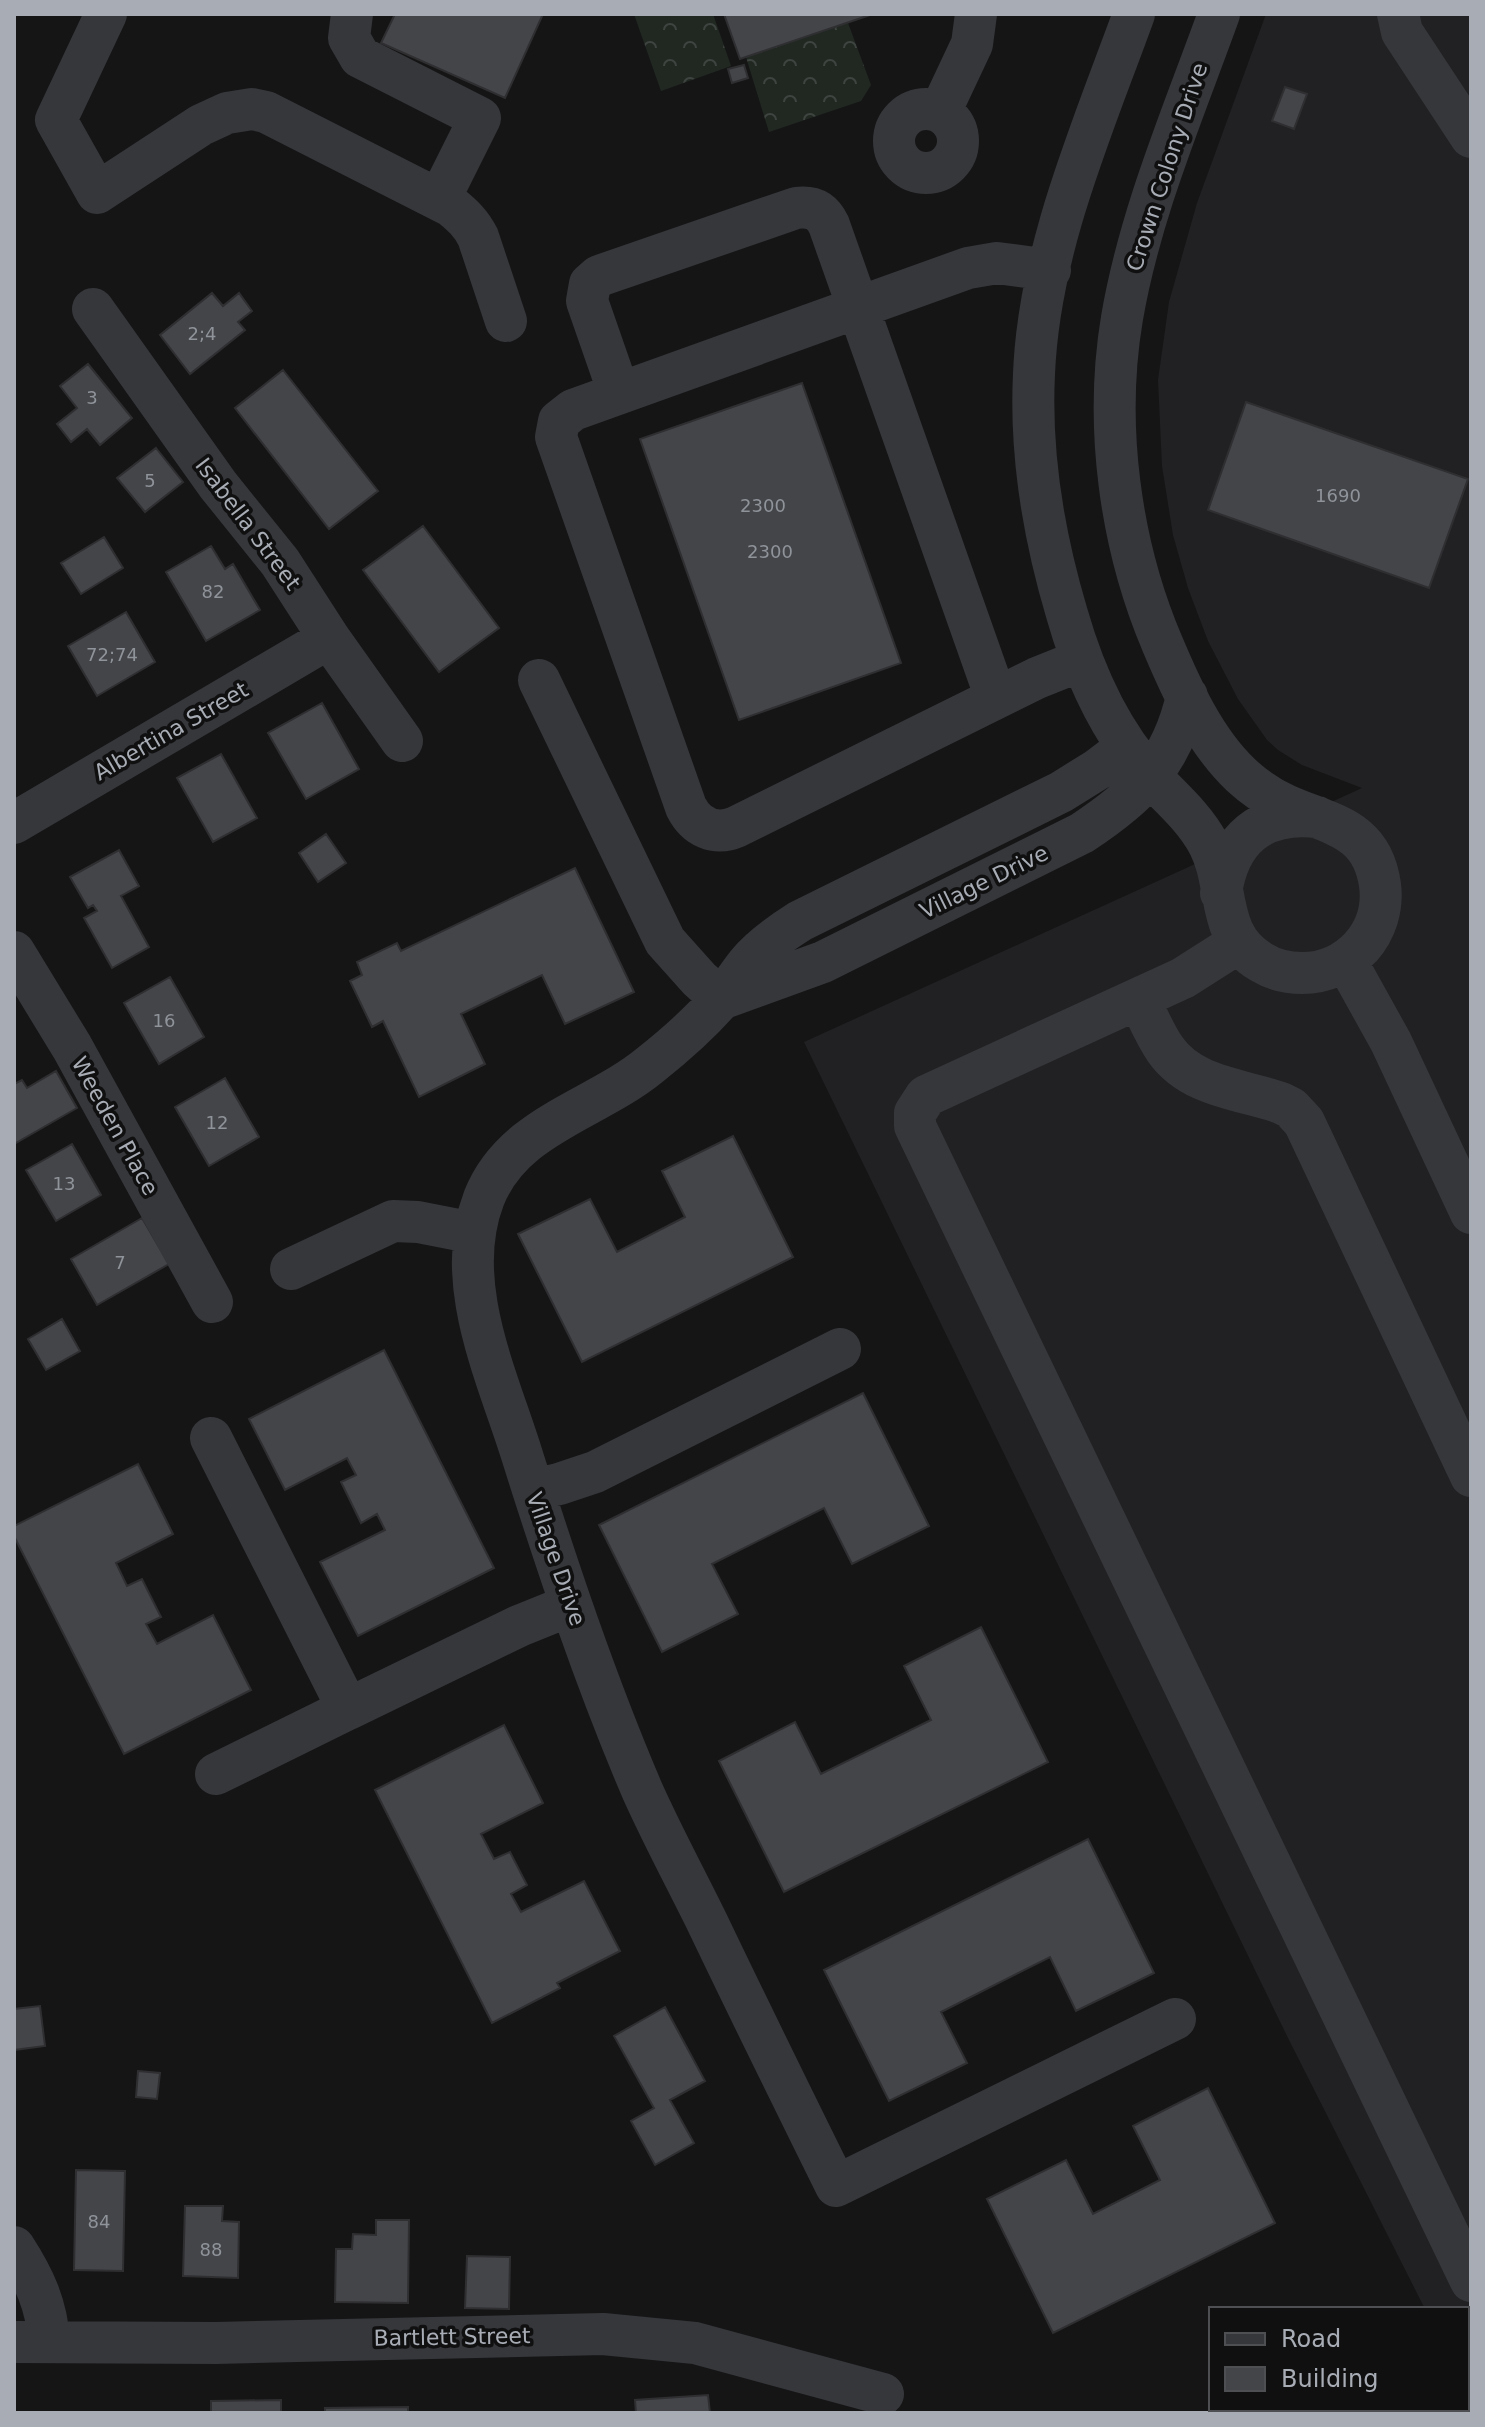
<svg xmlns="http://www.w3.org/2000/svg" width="1485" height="2427" font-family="'DejaVu Sans',sans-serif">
<defs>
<pattern id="forest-crowns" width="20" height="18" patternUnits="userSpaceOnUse" patternTransform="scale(2)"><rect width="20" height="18" fill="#212822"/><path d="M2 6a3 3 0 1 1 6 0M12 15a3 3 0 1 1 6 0" fill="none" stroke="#3e4440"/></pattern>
</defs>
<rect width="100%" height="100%" fill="#151516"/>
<path fill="#212123" d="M 1266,14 L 1471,14 L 1471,2399 L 1467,2391 L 1467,2309 L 1425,2309 L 1288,2038 L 804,1042 L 1362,788 L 1302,765 L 1278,750 L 1267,740 L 1238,699 L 1208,641 L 1188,588 L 1173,535 L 1162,466 L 1158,380 L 1169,302 L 1197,203 Z"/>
<path fill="url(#forest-crowns)" d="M 634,14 L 713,14 L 731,66 L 661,91 Z
M 848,23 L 871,85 L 861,101 L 769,132 L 746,57 Z"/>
<path fill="#444549" stroke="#2f2f32" stroke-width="2" d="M 395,14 L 543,14 L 505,98 L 381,43 Z
M 724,14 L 873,14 L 740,59 Z
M 744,65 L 748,78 L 732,83 L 728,69 Z
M 1285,87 L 1307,94 L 1294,129 L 1272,121 Z
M 212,293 L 223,306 L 239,293 L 252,311 L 238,322 L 245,330 L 190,374 L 160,335 Z
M 88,364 L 132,418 L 100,445 L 87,429 L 71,442 L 57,424 L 77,408 L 60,386 Z
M 283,370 L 378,491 L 329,529 L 235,408 Z
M 802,383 L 901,663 L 739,720 L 640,439 Z
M 1246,402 L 1468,479 L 1429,588 L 1208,510 Z
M 156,448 L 183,482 L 145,512 L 117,478 Z
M 423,526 L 499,628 L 439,672 L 363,570 Z
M 104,537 L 123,568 L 81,594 L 61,563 Z
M 211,546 L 225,569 L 233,564 L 260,610 L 206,641 L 166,572 Z
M 126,612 L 155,662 L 97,696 L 68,646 Z
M 322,703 L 359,769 L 306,799 L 268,733 Z
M 221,754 L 257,818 L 213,842 L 177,778 Z
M 326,834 L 346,863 L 318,882 L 299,853 Z
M 119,850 L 139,886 L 121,896 L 149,947 L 112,968 L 84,918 L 97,911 L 93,905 L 88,908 L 70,877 Z
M 575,868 L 634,992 L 565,1024 L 542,975 L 461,1014 L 485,1064 L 419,1097 L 383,1021 L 372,1027 L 350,981 L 362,975 L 357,962 L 397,943 L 401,951 Z
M 170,977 L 204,1037 L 159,1064 L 124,1003 Z
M 56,1071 L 77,1108 L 14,1144 L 14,1084 L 22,1080 L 27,1088 Z
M 225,1078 L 259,1137 L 209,1166 L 175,1107 Z
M 733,1136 L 793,1257 L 582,1362 L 518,1234 L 590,1199 L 617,1252 L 685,1217 L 662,1171 Z
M 72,1144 L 101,1195 L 56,1221 L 26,1170 Z
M 142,1218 L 169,1264 L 97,1305 L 71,1259 Z
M 62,1319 L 80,1351 L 46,1370 L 28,1339 Z
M 384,1350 L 494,1568 L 358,1636 L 320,1562 L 385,1530 L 377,1514 L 361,1523 L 341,1482 L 356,1475 L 347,1458 L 285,1490 L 249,1419 Z
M 863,1393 L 929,1526 L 852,1564 L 824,1508 L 712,1564 L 738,1614 L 662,1652 L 599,1525 Z
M 138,1464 L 173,1534 L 116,1563 L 127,1586 L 142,1579 L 161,1617 L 146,1624 L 157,1644 L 213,1615 L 251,1690 L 124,1754 L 14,1536 L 14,1526 Z
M 981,1627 L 1048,1762 L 784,1892 L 719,1761 L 795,1722 L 821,1774 L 931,1720 L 904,1666 Z
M 504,1725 L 543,1803 L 481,1834 L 494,1859 L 510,1852 L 527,1885 L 511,1894 L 521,1912 L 584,1881 L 620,1951 L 557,1983 L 560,1988 L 492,2023 L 375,1790 Z
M 1088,1839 L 1154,1973 L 1076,2011 L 1050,1957 L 941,2012 L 967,2063 L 889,2101 L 824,1970 Z
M 40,2006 L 45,2046 L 14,2050 L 14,2009 Z
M 665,2007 L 705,2081 L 670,2100 L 694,2143 L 655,2165 L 631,2121 L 654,2108 L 614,2036 Z
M 138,2071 L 160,2073 L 157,2099 L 136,2097 Z
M 1208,2088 L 1275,2223 L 1053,2333 L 987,2199 L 1066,2160 L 1093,2214 L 1160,2180 L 1133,2126 Z
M 76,2170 L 125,2171 L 123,2271 L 74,2270 Z
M 185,2206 L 223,2206 L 222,2221 L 239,2222 L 238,2278 L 183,2276 Z
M 376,2220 L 409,2220 L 408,2303 L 335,2302 L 336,2249 L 352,2249 L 353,2234 L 376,2235 Z
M 467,2256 L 510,2257 L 509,2309 L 465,2308 Z
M 708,2395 L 710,2413 L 636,2413 L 635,2400 Z
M 281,2400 L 281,2413 L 211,2413 L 211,2401 Z
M 408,2407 L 408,2413 L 325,2413 L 325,2408 Z"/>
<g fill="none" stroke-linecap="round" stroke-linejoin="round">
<path stroke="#36373b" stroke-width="42" d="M 106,14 L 56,120 L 97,193 L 201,125 L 227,113 L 252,109 L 266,112 L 451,206 C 462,215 471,223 478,237 L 506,321
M 352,14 L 349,38 L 360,57 L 480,118 L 439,200
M 1134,14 C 1092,130 1039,249 1034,374 C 1030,454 1044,537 1067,614 C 1085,677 1113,739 1160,786 C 1178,804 1197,822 1209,845 C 1230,886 1215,935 1261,962 C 1274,970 1287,973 1302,973 C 1325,973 1346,963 1361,947 C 1376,930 1383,908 1380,885 C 1372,827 1330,825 1286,805 C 1270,798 1254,787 1241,775 C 1204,740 1181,688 1162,643 C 1120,544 1104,425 1122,318 C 1140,213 1183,114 1219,14
M 1398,14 L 1402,32 L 1471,137
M894 141a32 32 0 1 1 64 0a32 32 0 1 1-64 0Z
M 940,112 L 972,44 L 976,14
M 1050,270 L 997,263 L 968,268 L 573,410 L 559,421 L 556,437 L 686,807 C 696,827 715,836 736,827 L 1037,678 L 1082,660
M 93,309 L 218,485 L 280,562 L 329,638 L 402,741
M 619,393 L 587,301 L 590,284 L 599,276 L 796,208 C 811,206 822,210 829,225 L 996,698
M 539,680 L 665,941 L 699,979 L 721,999
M 1127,747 L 1098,769 L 1061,792 L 800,921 C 781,933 762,946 748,963 C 738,975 731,988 721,999 C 700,1023 674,1046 650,1065 C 594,1111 513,1125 484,1198 C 452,1281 496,1373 521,1452 C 557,1566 595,1680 642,1790 C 662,1835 686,1879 708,1924 C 750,2012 793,2099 836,2186 L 1175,2019
M 14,823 L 329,638
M 1221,893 C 1229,839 1261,811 1317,817
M 1238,943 L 1183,978 L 926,1096 L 915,1113 L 915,1126 L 1471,2281
M 14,952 L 72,1047 L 212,1302
M 1346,961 L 1391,1042 L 1471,1213
M 721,999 L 823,962 L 1082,833 C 1138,796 1172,764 1187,696
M 1139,999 C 1147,1015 1154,1033 1165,1049 C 1191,1087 1241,1089 1281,1103 L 1291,1108 L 1304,1122 L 1471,1476
M 291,1269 L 393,1221 L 418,1222 L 474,1233
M 211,1438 L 348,1709 L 519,1626 L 571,1605
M 533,1490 L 559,1484 L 595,1472 L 840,1349
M 216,1774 L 348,1709
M 14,2247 C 34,2278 47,2305 49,2342
M 14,2342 L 216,2343 L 603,2334 L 695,2343 L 883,2394"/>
</g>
<g text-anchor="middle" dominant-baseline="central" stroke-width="7" stroke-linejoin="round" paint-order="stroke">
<g font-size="18" fill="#8f939a">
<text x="202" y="333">2;4</text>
<text x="92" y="397">3</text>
<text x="150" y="480">5</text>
<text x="1338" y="495">1690</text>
<text x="763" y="505">2300</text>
<text x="770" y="551">2300</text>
<text x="213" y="591">82</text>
<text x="112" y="654">72;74</text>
<text x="164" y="1020">16</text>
<text x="217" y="1122">12</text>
<text x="64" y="1183">13</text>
<text x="120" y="1262">7</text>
<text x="99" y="2221">84</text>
<text x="211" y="2249">88</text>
</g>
<g font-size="22" fill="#a8adb5" stroke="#101011">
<text transform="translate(1167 167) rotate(-72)">Crown Colony Drive</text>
<text transform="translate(248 524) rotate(53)">Isabella Street</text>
<text transform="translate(171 731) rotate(-30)">Albertina Street</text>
<text transform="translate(984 882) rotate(-26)">Village Drive</text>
<text transform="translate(115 1126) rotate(61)">Weeden Place</text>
<text transform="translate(556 1559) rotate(71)">Village Drive</text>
<text transform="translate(452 2337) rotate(-1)">Bartlett Street</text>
</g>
</g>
<rect width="1485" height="2427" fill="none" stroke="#a8adb5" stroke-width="32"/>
<rect x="1209" y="2307" width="260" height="104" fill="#101011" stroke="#4d4f53" stroke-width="2"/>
<rect x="1225" y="2333" width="40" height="12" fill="#36373b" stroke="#4d4f53" stroke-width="2"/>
<text x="1281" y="2347" font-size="24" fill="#a8adb5">Road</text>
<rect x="1225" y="2367" width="40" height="24" fill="#444549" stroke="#4d4f53" stroke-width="2"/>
<text x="1281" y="2387" font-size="24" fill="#a8adb5">Building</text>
</svg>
